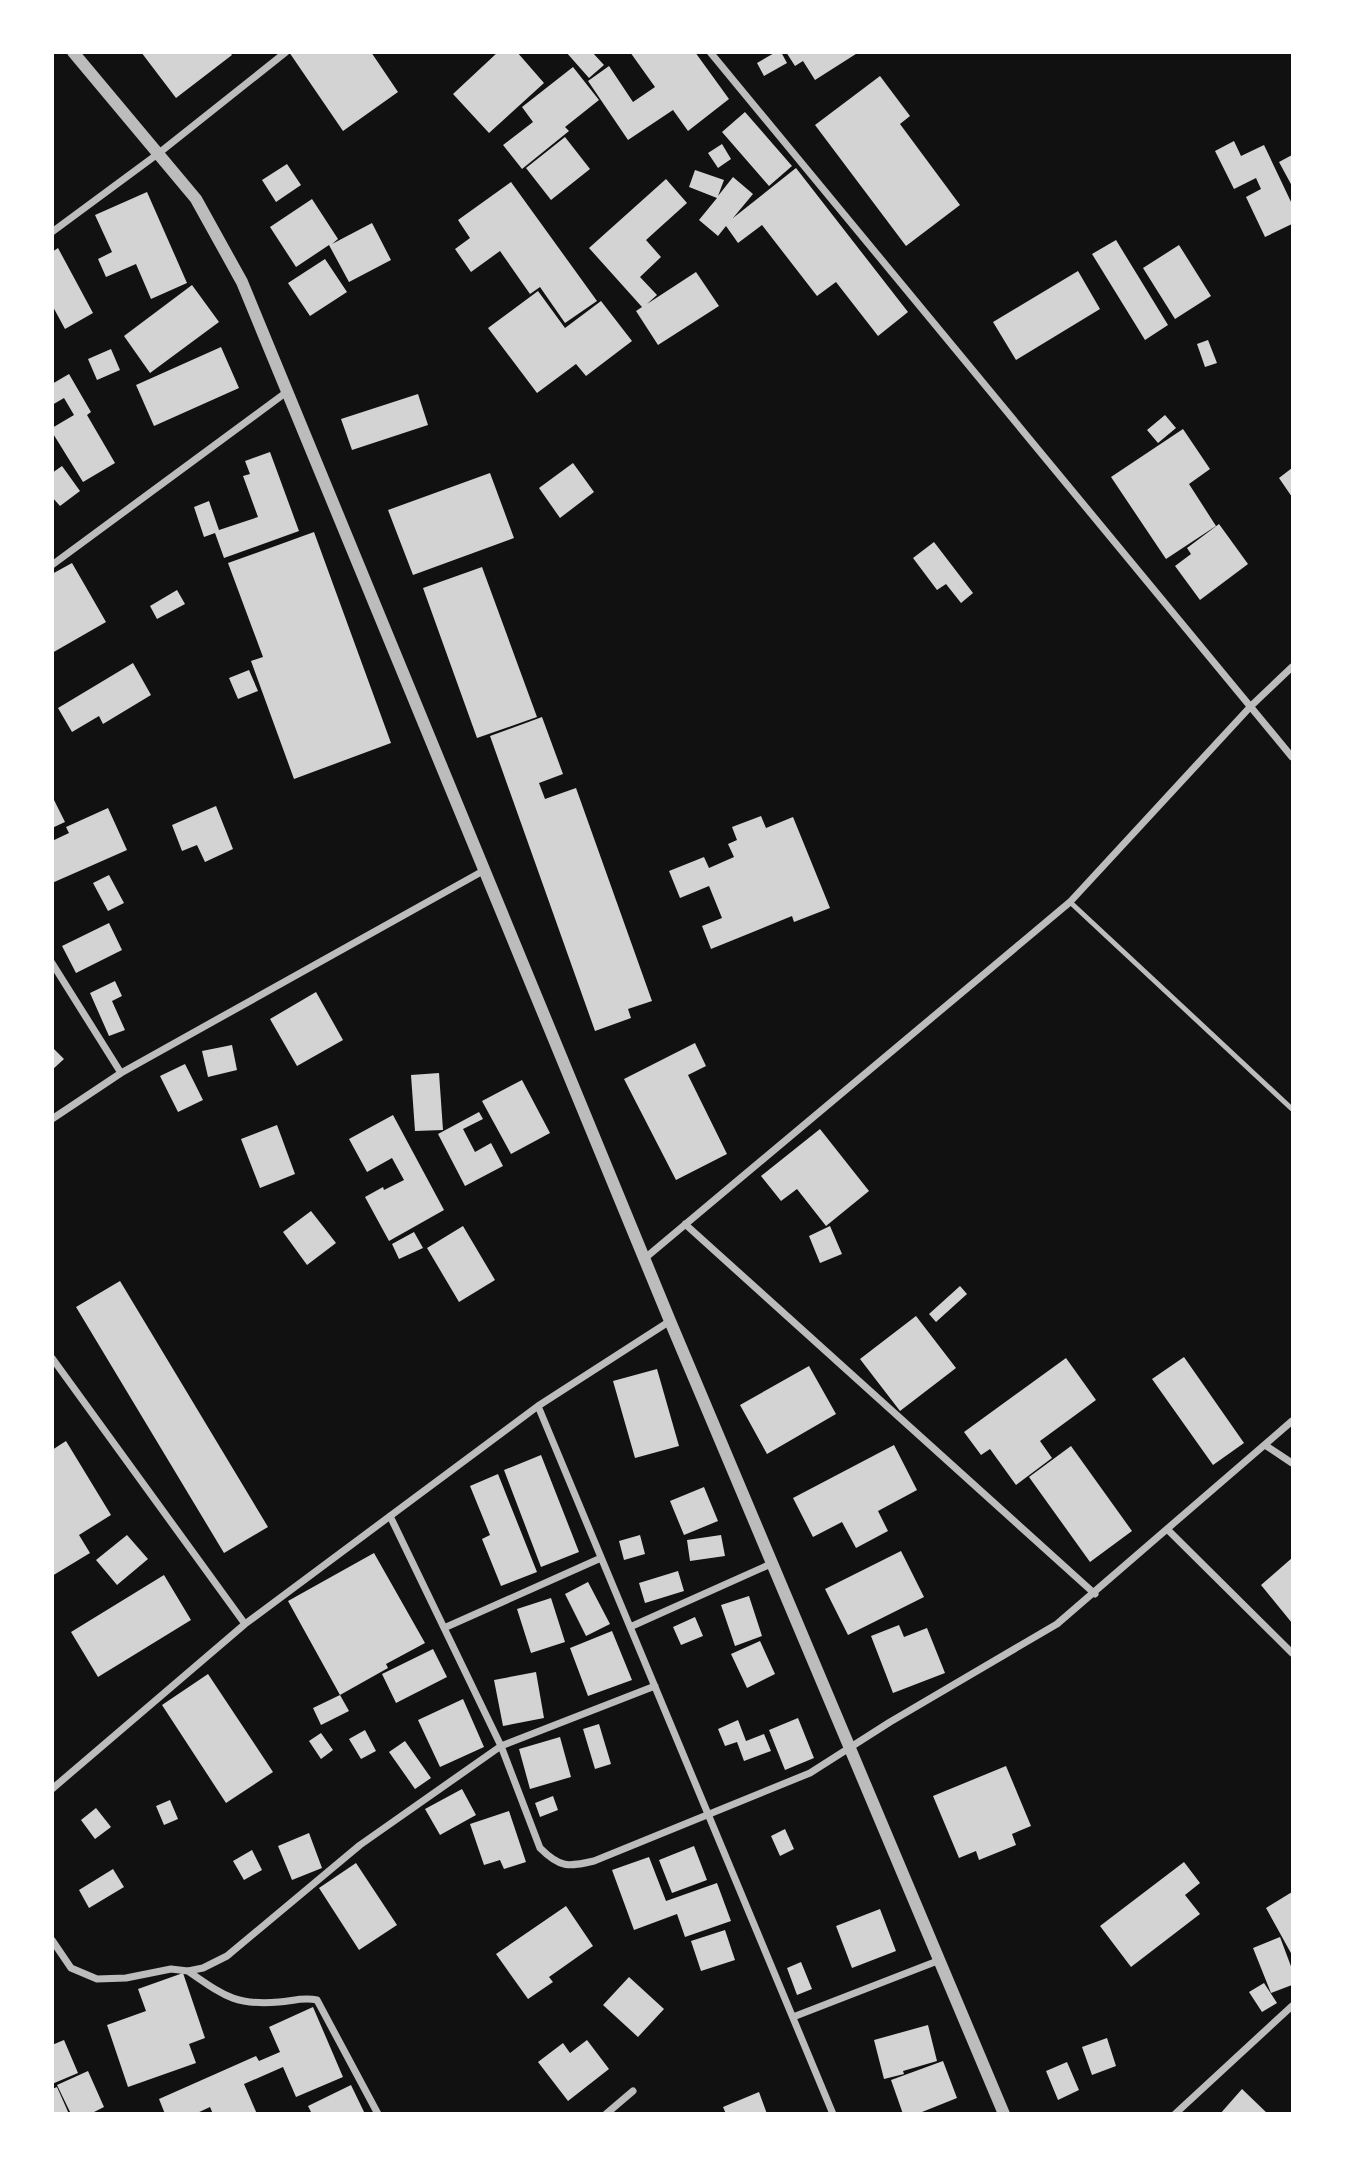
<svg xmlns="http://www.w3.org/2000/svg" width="1345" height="2166" font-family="'Noto Sans',sans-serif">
<rect width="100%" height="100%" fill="#111"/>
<path fill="#d3d3d3" d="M 141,52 L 230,52 L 232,55 L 176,98 Z
M 289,52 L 371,52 L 398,92 L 343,131 Z
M 498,52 L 517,52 L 544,83 L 489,133 L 453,94 Z
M 566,52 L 592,52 L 604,65 L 589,78 Z
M 630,52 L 695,52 L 729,99 L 688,131 L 673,110 L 628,140 L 588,81 L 609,66 L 633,102 L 655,87 Z
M 776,52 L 781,52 L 787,63 L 764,76 L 757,63 Z
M 786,52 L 859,52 L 815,80 L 803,61 L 795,66 Z
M 573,67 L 599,100 L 565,127 L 569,131 L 522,169 L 503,145 L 533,122 L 522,107 Z
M 880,76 L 910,116 L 900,124 L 960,205 L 906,246 L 815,125 Z
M 745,112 L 792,166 L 769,186 L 722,132 Z
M 565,137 L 590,169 L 551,200 L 526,168 Z
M 1234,141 L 1241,156 L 1264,145 L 1292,204 L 1292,224 L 1265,237 L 1246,197 L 1261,189 L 1256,178 L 1234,189 L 1215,151 Z
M 722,144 L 731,159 L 718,168 L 708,153 Z
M 1292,155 L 1292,186 L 1279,162 Z
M 287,164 L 301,185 L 276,202 L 262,180 Z
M 796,168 L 908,312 L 878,336 L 836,282 L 817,296 L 762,225 L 738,243 L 726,226 L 718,236 L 699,220 L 717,198 L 689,187 L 695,170 L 724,180 L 718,196 L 733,177 L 753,194 L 733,218 Z
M 666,179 L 687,203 L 646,240 L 661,257 L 640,277 L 657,295 L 647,304 L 696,272 L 719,306 L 658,345 L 636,311 L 642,307 L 589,248 Z
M 511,182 L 597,301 L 565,323 L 540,287 L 530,294 L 500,251 L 471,272 L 455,249 L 470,238 L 458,220 Z
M 147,192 L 187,283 L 151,299 L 136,264 L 106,277 L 98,259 L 112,252 L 95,215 Z
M 312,199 L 338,239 L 332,244 L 372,223 L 391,260 L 349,282 L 329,245 L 296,267 L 270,227 Z
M 1116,240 L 1168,325 L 1145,340 L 1092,254 Z
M 1179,245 L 1211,296 L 1175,319 L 1143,268 Z
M 58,248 L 93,313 L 65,329 L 52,305 L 52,252 Z
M 325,259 L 347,292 L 310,316 L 288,283 Z
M 1078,271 L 1100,309 L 1016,360 L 993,322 Z
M 192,285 L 219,322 L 150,373 L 124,336 Z
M 538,291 L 565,328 L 601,301 L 632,341 L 586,376 L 576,364 L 537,393 L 488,328 Z
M 1208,340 L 1217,363 L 1205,367 L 1197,344 Z
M 221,347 L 239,388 L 154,426 L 136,385 Z
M 111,349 L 120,370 L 97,380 L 88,359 Z
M 69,374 L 91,412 L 87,415 L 115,463 L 83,482 L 52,432 L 52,428 L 74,415 L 64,398 L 52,405 L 52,384 Z
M 418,394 L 428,425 L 352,450 L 341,419 Z
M 1165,415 L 1176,428 L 1158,443 L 1147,430 Z
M 1183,429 L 1210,469 L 1189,484 L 1216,526 L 1166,559 L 1111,477 Z
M 270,452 L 299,531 L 224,558 L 215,533 L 204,537 L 194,507 L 209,501 L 219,530 L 258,517 L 243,476 L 250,474 L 245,461 Z
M 573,463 L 594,492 L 560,518 L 539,488 Z
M 62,466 L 80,491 L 60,506 L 52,497 L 52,473 Z
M 1292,468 L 1292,497 L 1279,478 Z
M 490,473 L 514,538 L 413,575 L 388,510 Z
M 1219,524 L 1248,564 L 1200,600 L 1175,566 L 1191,554 L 1187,548 Z
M 314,532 L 391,743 L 294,779 L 251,661 L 263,657 L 228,563 Z
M 934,542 L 973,593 L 961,603 L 946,584 L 937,590 L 913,558 Z
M 72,563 L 106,622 L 52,653 L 52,574 Z
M 482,567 L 537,717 L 477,738 L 423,588 Z
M 177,590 L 185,604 L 157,619 L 150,606 Z
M 133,663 L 151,695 L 103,724 L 99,716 L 72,732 L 58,708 Z
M 249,670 L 258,691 L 238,699 L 229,678 Z
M 542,717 L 563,774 L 539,783 L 545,799 L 576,788 L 652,1001 L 628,1009 L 631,1018 L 595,1031 L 490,736 Z
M 52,796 L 65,822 L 52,828 Z
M 216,806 L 233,849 L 205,862 L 197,845 L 182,851 L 172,825 Z
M 108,808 L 127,850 L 52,883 L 52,841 L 69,833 L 66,827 Z
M 761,816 L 766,828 L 793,817 L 830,908 L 794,922 L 792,916 L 711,949 L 702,926 L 722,918 L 709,886 L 680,898 L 669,871 L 704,857 L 709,868 L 734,857 L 728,844 L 737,840 L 732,827 Z
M 109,875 L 124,903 L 108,911 L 93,883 Z
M 109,923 L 122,950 L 76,973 L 62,946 Z
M 115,981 L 122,996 L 112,1001 L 125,1030 L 109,1036 L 90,993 Z
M 316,992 L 343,1040 L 297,1066 L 270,1019 Z
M 695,1043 L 706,1066 L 688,1075 L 727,1154 L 676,1180 L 624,1079 Z
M 232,1045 L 237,1070 L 208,1077 L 202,1051 Z
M 52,1047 L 64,1059 L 52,1070 Z
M 185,1064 L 203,1100 L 178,1112 L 160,1076 Z
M 439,1073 L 443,1130 L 415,1131 L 411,1075 Z
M 522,1080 L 550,1133 L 511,1154 L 482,1101 Z
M 479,1112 L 483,1119 L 463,1129 L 475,1152 L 491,1143 L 503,1166 L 465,1186 L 438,1134 Z
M 393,1115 L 444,1210 L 389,1241 L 365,1197 L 383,1187 L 384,1190 L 404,1180 L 392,1158 L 367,1172 L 349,1139 Z
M 277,1125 L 295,1174 L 260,1188 L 241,1139 Z
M 820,1129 L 869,1191 L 826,1226 L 797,1189 L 781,1201 L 761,1176 Z
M 311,1211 L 336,1243 L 307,1265 L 283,1232 Z
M 463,1226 L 495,1280 L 459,1302 L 427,1248 Z
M 830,1226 L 842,1254 L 820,1263 L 809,1236 Z
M 414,1232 L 423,1248 L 399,1259 L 392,1244 Z
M 120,1281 L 268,1527 L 224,1553 L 76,1307 Z
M 960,1286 L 967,1294 L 936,1322 L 929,1314 Z
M 916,1316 L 956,1368 L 900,1411 L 860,1359 Z
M 1184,1357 L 1244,1443 L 1213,1465 L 1152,1379 Z
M 1066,1358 L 1096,1400 L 1040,1441 L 1052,1458 L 1016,1485 L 990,1449 L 981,1455 L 964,1432 Z
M 809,1366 L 836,1414 L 767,1454 L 740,1405 Z
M 657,1369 L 679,1446 L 635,1458 L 613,1381 Z
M 66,1441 L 111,1515 L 79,1535 L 90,1553 L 52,1576 L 52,1450 Z
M 894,1445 L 917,1490 L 878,1511 L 888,1531 L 856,1548 L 842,1522 L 813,1537 L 793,1498 Z
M 1071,1446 L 1132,1531 L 1090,1562 L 1029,1477 Z
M 541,1455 L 579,1552 L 541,1567 L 504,1470 Z
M 498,1474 L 537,1572 L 501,1586 L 482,1539 L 490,1535 L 470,1486 Z
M 704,1487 L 718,1521 L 684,1535 L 670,1501 Z
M 127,1535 L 148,1559 L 117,1585 L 96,1560 Z
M 640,1535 L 645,1554 L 624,1560 L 619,1541 Z
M 721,1535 L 725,1556 L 690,1561 L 687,1540 Z
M 901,1551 L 924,1597 L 848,1635 L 825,1589 Z
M 374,1553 L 425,1643 L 386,1664 L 388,1668 L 340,1695 L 349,1711 L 321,1725 L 313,1708 L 340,1695 L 288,1601 Z
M 1292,1558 L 1292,1623 L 1261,1585 Z
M 678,1571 L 684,1591 L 645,1603 L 639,1583 Z
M 164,1575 L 191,1620 L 98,1677 L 71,1632 Z
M 588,1582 L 610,1624 L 586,1636 L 565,1594 Z
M 749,1596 L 762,1636 L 735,1646 L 721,1605 Z
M 551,1598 L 565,1642 L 531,1653 L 517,1609 Z
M 695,1617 L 703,1636 L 681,1645 L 673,1627 Z
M 899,1625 L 904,1637 L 927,1628 L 945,1673 L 893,1693 L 871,1636 Z
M 612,1631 L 632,1680 L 588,1696 L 570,1648 Z
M 760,1641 L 775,1674 L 747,1688 L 731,1654 Z
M 433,1649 L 447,1677 L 396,1703 L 382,1674 Z
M 536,1672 L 544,1718 L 503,1726 L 494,1680 Z
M 208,1674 L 273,1772 L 226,1803 L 162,1705 Z
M 463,1699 L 484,1747 L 440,1767 L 418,1720 Z
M 798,1718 L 814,1758 L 785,1770 L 769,1730 Z
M 738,1720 L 746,1741 L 764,1734 L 771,1751 L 744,1761 L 737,1742 L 725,1746 L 718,1729 Z
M 599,1724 L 611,1764 L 595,1769 L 583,1729 Z
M 365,1730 L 376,1751 L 361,1759 L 349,1739 Z
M 321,1733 L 333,1750 L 321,1759 L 309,1741 Z
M 560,1737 L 571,1777 L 530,1789 L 519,1749 Z
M 405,1741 L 431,1778 L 415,1789 L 389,1752 Z
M 1006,1766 L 1031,1826 L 1012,1834 L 1016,1845 L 979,1860 L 976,1851 L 959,1858 L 933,1796 Z
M 462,1789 L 476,1815 L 440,1835 L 425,1809 Z
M 553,1796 L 558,1810 L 540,1817 L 535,1803 Z
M 170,1800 L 178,1819 L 164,1825 L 156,1806 Z
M 96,1808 L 111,1827 L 95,1839 L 81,1820 Z
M 509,1811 L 526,1862 L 504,1869 L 500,1860 L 484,1865 L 470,1824 Z
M 785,1829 L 794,1849 L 780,1856 L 771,1836 Z
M 309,1833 L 322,1868 L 292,1880 L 278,1846 Z
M 694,1846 L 707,1880 L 672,1893 L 659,1860 Z
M 252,1850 L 262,1870 L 244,1880 L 233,1861 Z
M 649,1857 L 666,1901 L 717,1883 L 731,1921 L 685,1937 L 677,1914 L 634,1930 L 612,1870 Z
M 1184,1862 L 1200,1883 L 1185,1895 L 1200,1914 L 1131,1967 L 1100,1926 Z
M 356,1863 L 397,1925 L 359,1950 L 319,1888 Z
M 113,1869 L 124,1887 L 89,1908 L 79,1890 Z
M 1292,1892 L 1292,1955 L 1266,1908 Z
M 566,1906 L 593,1946 L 549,1977 L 553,1982 L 528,1999 L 496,1954 Z
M 880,1909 L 896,1951 L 852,1968 L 836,1926 Z
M 725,1930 L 735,1960 L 701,1971 L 691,1941 Z
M 1280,1937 L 1292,1969 L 1292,1985 L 1271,1993 L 1253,1948 Z
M 801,1962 L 812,1989 L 797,1995 L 787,1968 Z
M 183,1973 L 205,2038 L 189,2044 L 196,2063 L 128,2087 L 107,2025 L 146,2011 L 138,1989 Z
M 629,1977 L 664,2009 L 638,2037 L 603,2005 Z
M 1264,1983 L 1277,2003 L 1262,2012 L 1249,1992 Z
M 313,2007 L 343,2077 L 296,2097 L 283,2067 L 244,2084 L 257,2114 L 213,2114 L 210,2107 L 195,2114 L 165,2114 L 159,2099 L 256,2056 L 259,2061 L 280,2052 L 269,2027 Z
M 928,2025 L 937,2061 L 903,2071 L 904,2074 L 884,2079 L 874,2040 Z
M 1107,2038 L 1116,2066 L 1092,2075 L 1082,2047 Z
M 64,2040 L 78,2073 L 52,2084 L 52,2045 Z
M 587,2040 L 609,2069 L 568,2101 L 538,2062 L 563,2043 L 570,2053 Z
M 943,2061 L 957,2098 L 917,2114 L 903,2114 L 891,2080 Z
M 1067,2062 L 1079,2090 L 1058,2100 L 1046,2071 Z
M 88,2071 L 104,2107 L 90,2114 L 71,2114 L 57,2085 Z
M 351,2085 L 365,2114 L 312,2114 L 308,2106 Z
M 57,2087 L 69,2114 L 52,2114 L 52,2089 Z
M 1242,2089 L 1268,2114 L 1220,2114 Z
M 759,2092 L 767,2114 L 726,2114 L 723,2107 Z"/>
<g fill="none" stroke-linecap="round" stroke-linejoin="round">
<path stroke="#bcbcbc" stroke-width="5" d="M 1070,902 L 1292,1109"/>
<path stroke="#bcbcbc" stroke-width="7" d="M 710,52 L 1292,757
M 52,232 L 159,153 L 286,52
M 52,565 L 288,391
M 52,963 L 121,1073
M 52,1119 L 121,1073 L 483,871
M 685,1224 L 1095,1594
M 644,1259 L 1070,902 L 1251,706 L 1292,667
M 52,1358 L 245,1624
M 538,1406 L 833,2114
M 1265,1445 L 1292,1463
M 390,1516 L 501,1746 L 540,1848 C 560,1868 568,1867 594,1861 L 810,1773 L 890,1722 L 1057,1624 L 1292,1421
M 1168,1530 L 1292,1653
M 630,1627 L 773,1563
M 444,1628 L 601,1558
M 52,1789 L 245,1624 L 538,1406 L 670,1321
M 52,1940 L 71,1968 L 97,1979 L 126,1978 L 171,1969 L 188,1971 L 203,1968 L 227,1956 L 360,1845 L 501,1746 L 655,1686
M 188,1971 C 223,1995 235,2006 279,2002 C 293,2001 303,1997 317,2000 L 378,2114
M 793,2017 L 940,1960
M 606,2114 L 633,2091
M 1175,2114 L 1292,2006"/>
<path stroke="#bcbcbc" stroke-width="12" d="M 73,52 L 196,199 L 242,282 L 670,1321 L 1004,2114"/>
</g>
<rect width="1345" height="2166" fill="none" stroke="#ffffff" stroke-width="108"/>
</svg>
